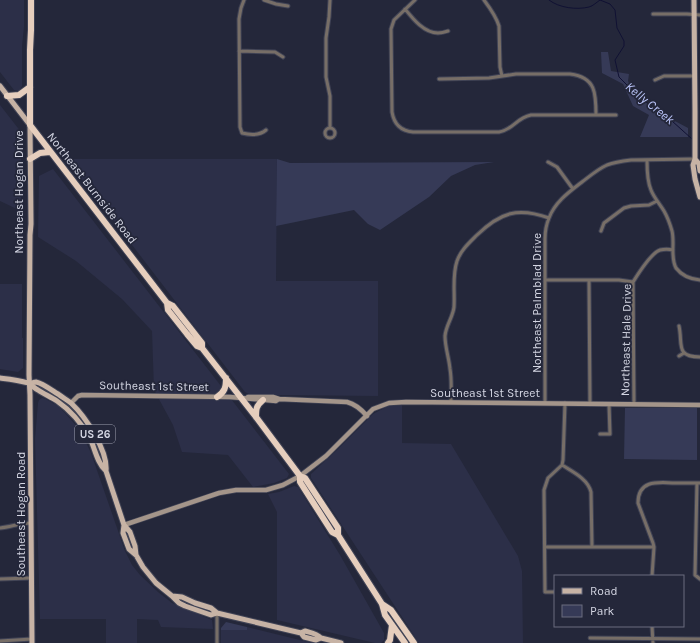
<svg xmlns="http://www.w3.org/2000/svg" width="700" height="643" font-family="Karla,sans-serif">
<rect width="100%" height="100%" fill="#24273a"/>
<path fill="#2c2f48" d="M 0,0 L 24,0 L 24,27 L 22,46 L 22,86 L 20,90 L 18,91 L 14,90 L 0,72 Z
M 0,105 L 21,132 L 21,211 L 0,201 Z
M 66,159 L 277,159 L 276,281 L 378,281 L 378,396 L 278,395 L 249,394 L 245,392 Z
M 53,169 L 289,474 L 287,478 L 274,483 L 253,487 L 228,455 L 182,452 L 173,425 L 154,390 L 152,331 L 122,299 L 76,261 L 38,237 L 39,176 Z
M 0,284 L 22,284 L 22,338 L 23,338 L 23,368 L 18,372 L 0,369 Z
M 42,398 L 46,399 L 58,406 L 65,413 L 80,430 L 91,453 L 125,551 L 132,565 L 140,575 L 158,592 L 172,603 L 212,620 L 213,629 L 161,627 L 158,620 L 137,619 L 137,643 L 106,643 L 106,619 L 40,619 L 35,439 L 38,403 L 39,400 Z
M 402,405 L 402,443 L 451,444 L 518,556 L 522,571 L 523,643 L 419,643 L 311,478 L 311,474 L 338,449 L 373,414 L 388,406 Z
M 294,486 L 298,487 L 340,555 L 384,633 L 384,640 L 381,643 L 375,643 L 277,620 L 277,512 L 268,494 L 279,492 Z
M 247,627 L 312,643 L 221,643 L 221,630 L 247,630 Z"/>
<path fill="#363a57" d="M 601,52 L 608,52 L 611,71 L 629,74 L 628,81 L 637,102 C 652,102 653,107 661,118 L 673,120 L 688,128 L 688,137 L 640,137 L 649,115 L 633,106 L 623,84 L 602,73 Z
M 277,159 L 290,163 L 494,162 L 475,165 L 451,176 L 429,197 L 380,230 L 368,224 L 354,210 L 276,226 Z
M 625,408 L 697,408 L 697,460 L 624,459 Z
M 226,622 L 247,627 L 247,630 L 221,630 L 221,628 Z"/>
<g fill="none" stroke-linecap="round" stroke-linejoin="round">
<path stroke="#101133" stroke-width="1" d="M 549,0 C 559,8 577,10 589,7 C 593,6 597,2 600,0 L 610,4 L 615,10 L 617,28 L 624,41 L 624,46 L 615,60 L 619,77 L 639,97 L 672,121 L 692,139"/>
<g stroke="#404355" stroke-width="5">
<path id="street" d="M 244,0 L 241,8 L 239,19 L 240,127 L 242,133 C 250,135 259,136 266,130
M 264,0 L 276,4 L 288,6
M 330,0 L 329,17 L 326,38 L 326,77 L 330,96 L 330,128
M 415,0 L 394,20 L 391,29 L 392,112 C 394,124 401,131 413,132 L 499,132 C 513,130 516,118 531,115 L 616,115
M 484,0 C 490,8 496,16 499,26 L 500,67 L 502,76
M 405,9 C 413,19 424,33 438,33 C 441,33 445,32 448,31
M 653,14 L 687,14 L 700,15
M 239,51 L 275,52 L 283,57
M 439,79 L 489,78 L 516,74 L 570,74 C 596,77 596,94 596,115
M 655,80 L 664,76 L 695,76
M325 133a5 5 0 1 1 10 0a5 5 0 1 1-10 0Z
M 647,160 C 647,170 647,181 651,190 C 654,198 660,204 664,211 C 668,218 670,224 672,231 C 675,243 670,257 676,268 C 682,276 690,279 700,280
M 548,162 L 557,167 L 573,189
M 601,231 L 604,223 L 624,208 L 631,206 L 649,205 L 657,201
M 545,280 L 619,280 L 633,282
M 589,280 L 590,404
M 679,326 C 683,344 675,357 700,357
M 679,356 L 684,353
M 451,402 C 451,391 452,380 450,369 C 449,358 445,347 445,336 C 446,325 453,317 454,307 C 455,291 452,276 457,261 C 461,250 469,243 477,235 C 501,212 518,207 549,218
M 545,403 L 545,239 C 545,232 546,225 549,218 C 555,202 569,192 582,182 C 590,176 598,169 607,165 C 615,162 623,161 631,160 L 695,159
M 634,404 L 633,282 C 638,274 651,253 660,250 C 664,249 669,249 673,250
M 600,434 L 610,434 L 609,404
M 562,465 C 573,472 588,479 591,492 L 592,547
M 697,483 L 695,575 L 700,579
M 0,528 C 11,527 20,523 31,523
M 545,547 L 654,547
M 652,576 L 654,547 L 653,543 L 638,503 C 638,480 657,482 674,483 C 683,483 691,483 700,483
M 0,579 L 31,578
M 555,592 L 545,592 L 544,490 L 548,478 L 562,465 L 563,460 L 565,403
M 652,626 L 653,643
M 590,638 L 700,639
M 0,641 L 32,639
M 217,643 L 217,613"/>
</g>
<g stroke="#404355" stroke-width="6">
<path id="secondary" d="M 248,397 L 273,397 L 279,399 L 347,402 C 355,404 361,409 367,416
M 71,403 L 78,396 L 82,395 L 230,397 L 276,401 L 279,399
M 124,525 L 219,493 L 236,490 L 266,490 L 283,485 L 300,476 L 326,456 L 373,409 L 389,403 L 406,402 L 700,405"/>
</g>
<g stroke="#404355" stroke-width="7">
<path id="primary" d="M 694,0 L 695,111 L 695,159 L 693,165 L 695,179 L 700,197
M 0,86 L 30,125 L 31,224 L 30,235 L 29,375 L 30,395 L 32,643
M 695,159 L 699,164 L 700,171
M 0,378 C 9,379 19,380 28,383 C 32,385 34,388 38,390 C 44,394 51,397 57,401 C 70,410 82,424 90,438 C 95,449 97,463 106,471
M 30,384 C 32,383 34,382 36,382 C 42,383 53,391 58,394 C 62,397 67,400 71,403 C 86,417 108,451 106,471 L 124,525 L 130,532 L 135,546 L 136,555
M 124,525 L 123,533 L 129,549 L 136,555 L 143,567 L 156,583 L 172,596 L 179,603 L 185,606 L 211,615 L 217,613
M 172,596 L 182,597 L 195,603 L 211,608 L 217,613 L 301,633 L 304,637 L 316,640 L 321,638 L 341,643
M 301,633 L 305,631 C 312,633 316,633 321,638"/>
</g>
<g stroke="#404355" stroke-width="8">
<path id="highway" d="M 31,0 L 31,30 L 30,50 L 30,125 L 167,303 L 168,310 L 187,334 L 197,346 L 202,348 L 256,417 L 300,476 L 305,478 L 338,528 L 338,535 L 382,604 L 385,615 L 405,643
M 7,96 L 19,95 L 30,87
M 30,159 L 40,153 L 50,152
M 167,303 L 173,306 L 202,343 L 202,348
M 217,397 C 225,392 226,387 226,378
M 256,417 C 256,409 256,406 263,400
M 300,476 L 300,482 L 332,532 L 338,535
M 382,604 L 391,610 L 414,643
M 388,643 L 390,640 L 392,625"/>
</g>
<use href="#street" stroke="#776e67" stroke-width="3"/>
<use href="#secondary" stroke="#a4958a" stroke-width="4.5"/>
<use href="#primary" stroke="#c7b3a5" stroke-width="5"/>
<use href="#highway" stroke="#e6cebd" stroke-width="6"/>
</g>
<g text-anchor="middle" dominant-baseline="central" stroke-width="3.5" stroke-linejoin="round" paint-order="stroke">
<rect fill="#24273a" stroke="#9fa2b0" stroke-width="1" x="75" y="425" width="40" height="18" rx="3"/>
<g font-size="11" font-weight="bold" fill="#d4d6e3">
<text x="95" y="434">US 26</text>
</g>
<g font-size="12" fill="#d4d6e3" stroke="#24273a">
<text transform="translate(92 188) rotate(52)">Northeast Burnside Road</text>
<text transform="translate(19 192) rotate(-90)">Northeast Hogan Drive</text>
<text transform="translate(537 303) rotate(-90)">Northeast Palmblad Drive</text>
<text transform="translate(626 340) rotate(-89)">Northeast Hale Drive</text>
<text transform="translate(154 386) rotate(1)">Southeast 1st Street</text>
<text x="485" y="393">Southeast 1st Street</text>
<text transform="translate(21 514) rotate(-90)">Southeast Hogan Road</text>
</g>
<g font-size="13" font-style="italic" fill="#bcc6fb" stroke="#24273a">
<text transform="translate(650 103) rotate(39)">Kelly Creek</text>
</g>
</g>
<rect x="554" y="575" width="130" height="52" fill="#24273a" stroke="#6a6d7e"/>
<rect x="562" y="588" width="20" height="6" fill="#c7b3a5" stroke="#6a6d7e"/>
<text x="590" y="595" font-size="12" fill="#d4d6e3">Road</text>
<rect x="562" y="605" width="20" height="12" fill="#363a57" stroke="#6a6d7e"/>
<text x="590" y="615" font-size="12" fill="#d4d6e3">Park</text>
</svg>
